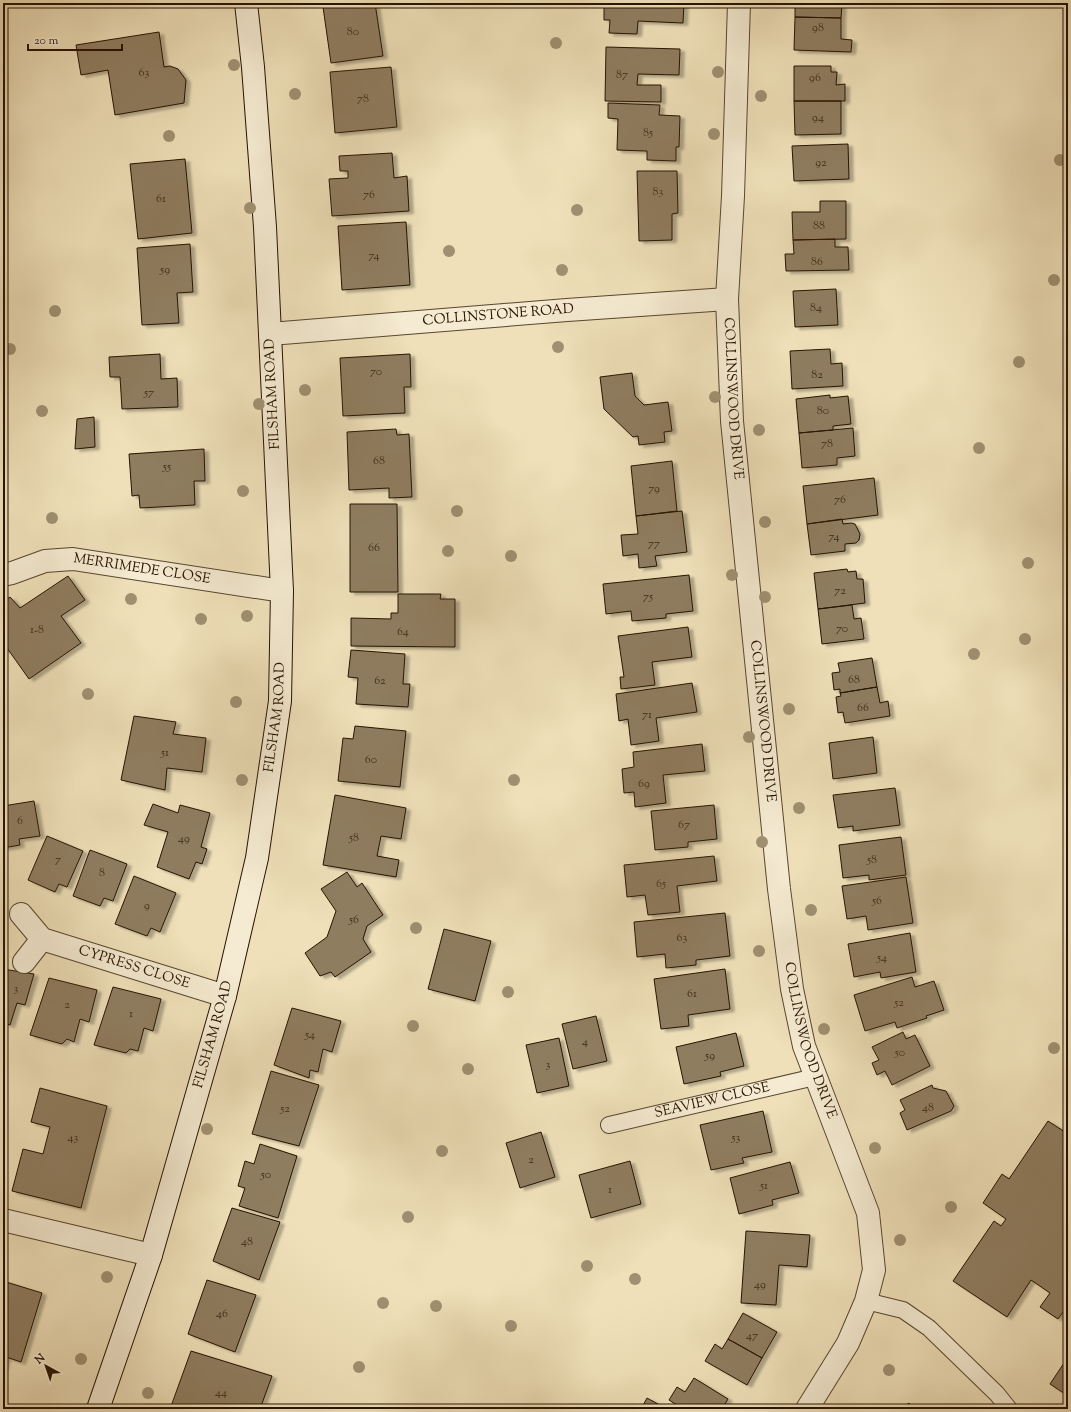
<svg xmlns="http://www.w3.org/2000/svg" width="1071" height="1412" font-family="'Sorts Mill Goudy',serif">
<defs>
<filter id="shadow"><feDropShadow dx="4.5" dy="2.5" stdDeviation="1" flood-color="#0004"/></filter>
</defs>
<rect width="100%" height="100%" fill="#efe0b9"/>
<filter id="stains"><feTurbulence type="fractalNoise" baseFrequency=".005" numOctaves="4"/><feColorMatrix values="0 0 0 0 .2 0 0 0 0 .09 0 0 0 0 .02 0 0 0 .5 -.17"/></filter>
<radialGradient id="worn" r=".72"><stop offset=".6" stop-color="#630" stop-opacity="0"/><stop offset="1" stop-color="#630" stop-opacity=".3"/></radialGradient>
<path fill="#8f7d60" stroke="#261200" filter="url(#shadow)" d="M 355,3 L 375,3 L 383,56 L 331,63 L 323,7 Z
M 604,3 L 684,3 L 683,23 L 638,21 L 637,34 L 609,33 L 610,20 L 604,20 Z
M 795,3 L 842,3 L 841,18 L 795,17 Z
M 795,17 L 841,18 L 841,39 L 852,40 L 851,52 L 794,50 Z
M 159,32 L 164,67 L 170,66 L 178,69 L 186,80 L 184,103 L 115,115 L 108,70 L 81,75 L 76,45 Z
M 606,47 L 680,49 L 679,75 L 638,74 L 637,85 L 661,85 L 661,102 L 605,101 Z
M 794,66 L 831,66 L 831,72 L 837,72 L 836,85 L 845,84 L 845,101 L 794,101 Z
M 391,67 L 397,127 L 335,133 L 330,72 Z
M 794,101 L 841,101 L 841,134 L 795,135 Z
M 608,103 L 660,105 L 659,115 L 680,116 L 679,147 L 676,147 L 676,161 L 647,160 L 647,151 L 617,150 L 618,119 L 608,118 Z
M 848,144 L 849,179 L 794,181 L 792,146 Z
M 392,153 L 394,178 L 407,176 L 409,211 L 332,216 L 329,179 L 348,178 L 348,171 L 340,171 L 339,156 Z
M 185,159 L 192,233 L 138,239 L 130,164 Z
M 637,171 L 677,171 L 678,213 L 672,214 L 672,240 L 639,241 Z
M 820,201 L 846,201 L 846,239 L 793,240 L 792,212 L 820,212 Z
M 406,222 L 410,285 L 342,290 L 338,226 Z
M 835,239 L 835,247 L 848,247 L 849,270 L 786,271 L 785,254 L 794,254 L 793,240 Z
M 190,244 L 193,292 L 177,293 L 179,323 L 142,325 L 137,248 Z
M 836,289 L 838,325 L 795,327 L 793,291 Z
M 830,349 L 831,364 L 842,363 L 843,386 L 792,389 L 790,351 Z
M 160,354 L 161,379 L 177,378 L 178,407 L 122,409 L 120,377 L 110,377 L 109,357 Z
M 410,354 L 411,387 L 404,387 L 405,413 L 343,416 L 340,358 Z
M 632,373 L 635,396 L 644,405 L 668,402 L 672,431 L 664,432 L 665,442 L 639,445 L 638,436 L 633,437 L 604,409 L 600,377 Z
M 830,395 L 830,398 L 848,396 L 851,424 L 833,426 L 833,430 L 799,433 L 796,399 Z
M 94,417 L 95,447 L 75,449 L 77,419 Z
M 853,428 L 855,456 L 837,458 L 837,465 L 802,468 L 799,433 Z
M 396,429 L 397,435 L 409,434 L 412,497 L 389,498 L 389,488 L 349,490 L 347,432 Z
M 204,449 L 205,481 L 194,481 L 195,505 L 140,508 L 139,495 L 132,496 L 129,454 Z
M 672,461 L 677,511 L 636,516 L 631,466 Z
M 874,478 L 878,515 L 807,524 L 803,486 Z
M 350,504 L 397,504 L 398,592 L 350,592 Z
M 682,511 L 687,552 L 655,556 L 657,566 L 639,568 L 638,554 L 623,556 L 621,535 L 638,534 L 636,516 Z
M 842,519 L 843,524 L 851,523 L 855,524 L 860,534 L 859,540 L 856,543 L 845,544 L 845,551 L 811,555 L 807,524 Z
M 847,569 L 848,572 L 856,571 L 857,579 L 863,579 L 865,603 L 818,609 L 814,573 Z
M 689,575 L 693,611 L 666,614 L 666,618 L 632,621 L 631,611 L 606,614 L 603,584 Z
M 68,576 L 85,600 L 61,616 L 81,643 L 29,679 L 7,648 L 3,650 L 3,602 L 10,597 L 20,608 Z
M 398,594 L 441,594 L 440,599 L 455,599 L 455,647 L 351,646 L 351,618 L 391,619 L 391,613 L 398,613 Z
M 852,605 L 854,619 L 861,618 L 864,639 L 822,644 L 818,609 Z
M 688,627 L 692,657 L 652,662 L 655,685 L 621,689 L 620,677 L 624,677 L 618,636 Z
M 351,650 L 405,654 L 403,684 L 410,684 L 408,707 L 356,704 L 358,678 L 348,677 Z
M 872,658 L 877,687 L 840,693 L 840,689 L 834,690 L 832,673 L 840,672 L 838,663 Z
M 692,683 L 697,712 L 656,718 L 659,741 L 631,745 L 628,719 L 619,721 L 616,694 Z
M 877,687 L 880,703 L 888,701 L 890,716 L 845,723 L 843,712 L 838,713 L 836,697 L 841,696 L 840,693 Z
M 134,716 L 176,722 L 173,734 L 206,738 L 202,772 L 167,768 L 165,790 L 121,780 Z
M 355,726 L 406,731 L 400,787 L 338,781 L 343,738 L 353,739 Z
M 873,737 L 877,773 L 833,779 L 829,743 Z
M 702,744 L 705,771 L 663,775 L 666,803 L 635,807 L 634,792 L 624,793 L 622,769 L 634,767 L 633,752 Z
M 895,788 L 900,825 L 853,831 L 853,826 L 838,828 L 833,795 Z
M 335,795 L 406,808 L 401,839 L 381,836 L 377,856 L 399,860 L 396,877 L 323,865 Z
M 34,801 L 40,836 L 19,839 L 20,845 L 3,848 L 3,806 Z
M 153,804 L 178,813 L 180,805 L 210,813 L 201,847 L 207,849 L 202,864 L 196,862 L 189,879 L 157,867 L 168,832 L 144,825 Z
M 714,805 L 717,839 L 688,842 L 688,847 L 655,850 L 651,811 Z
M 47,836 L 83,851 L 67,887 L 59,884 L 55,892 L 28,880 Z
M 901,837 L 906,875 L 869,880 L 869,875 L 843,878 L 839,845 Z
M 90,850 L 127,864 L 113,901 L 104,898 L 100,906 L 73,896 Z
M 714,856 L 717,881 L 677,886 L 680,912 L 648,915 L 645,895 L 627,897 L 624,865 Z
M 347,872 L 357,887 L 362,883 L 383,915 L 367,926 L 363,939 L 371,952 L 335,977 L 331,972 L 320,976 L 305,953 L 327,937 L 336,911 L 321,889 Z
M 134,876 L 176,893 L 160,932 L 151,928 L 147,936 L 115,924 Z
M 906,877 L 913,923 L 868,930 L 866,916 L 847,919 L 842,886 Z
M 725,913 L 730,956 L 696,960 L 696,965 L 666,968 L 665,954 L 637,957 L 634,922 Z
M 444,929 L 491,941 L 475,1001 L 428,989 Z
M 910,933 L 916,972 L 881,978 L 880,972 L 854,977 L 848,944 Z
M 3,969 L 34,974 L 25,1005 L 17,1003 L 10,1025 L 3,1023 Z
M 725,969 L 730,1009 L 688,1015 L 689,1026 L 661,1029 L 654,979 Z
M 912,977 L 915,987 L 934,981 L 944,1010 L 926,1016 L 927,1018 L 897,1028 L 895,1022 L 865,1031 L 854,995 Z
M 49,978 L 97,990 L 89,1022 L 80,1019 L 74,1042 L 67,1039 L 62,1044 L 30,1035 Z
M 113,987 L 161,999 L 153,1031 L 144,1028 L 138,1051 L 130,1049 L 126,1053 L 94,1045 Z
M 292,1008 L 341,1021 L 332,1052 L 323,1049 L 318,1072 L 310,1070 L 309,1078 L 274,1065 Z
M 596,1016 L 607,1061 L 573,1069 L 562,1024 Z
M 903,1032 L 906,1039 L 915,1035 L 930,1066 L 892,1085 L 885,1071 L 877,1075 L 872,1063 L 879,1060 L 872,1047 Z
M 736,1033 L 744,1066 L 720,1072 L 721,1076 L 684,1084 L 676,1047 Z
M 559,1038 L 569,1086 L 537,1093 L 526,1045 Z
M 271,1071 L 319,1085 L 299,1146 L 252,1134 Z
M 932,1085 L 933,1088 L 946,1091 L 954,1106 L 951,1111 L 907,1130 L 900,1113 L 905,1110 L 900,1100 Z
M 40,1088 L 107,1106 L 81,1208 L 12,1191 L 23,1149 L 43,1154 L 50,1127 L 31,1122 Z
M 763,1111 L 772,1152 L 742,1158 L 744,1163 L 711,1170 L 700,1125 Z
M 1048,1121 L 1068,1134 L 1068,1310 L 1066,1308 L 1058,1319 L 1040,1307 L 1050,1293 L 1031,1280 L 1007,1317 L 953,1281 L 994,1221 L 1001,1226 L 1006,1219 L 983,1203 L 1002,1174 L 1009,1179 Z
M 541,1132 L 555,1177 L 520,1188 L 506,1143 Z
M 260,1144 L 297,1156 L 278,1218 L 239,1206 L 245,1188 L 238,1186 L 245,1161 L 254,1164 Z
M 630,1161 L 641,1204 L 591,1218 L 579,1175 Z
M 790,1162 L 799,1193 L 772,1200 L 773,1205 L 739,1214 L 730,1178 Z
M 232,1208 L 280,1222 L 259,1280 L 213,1261 Z
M 746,1231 L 810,1235 L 807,1267 L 779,1265 L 776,1305 L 741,1303 Z
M 207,1280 L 256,1295 L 235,1352 L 188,1334 Z
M 3,1281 L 42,1293 L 21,1362 L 6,1357 L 3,1368 Z
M 743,1313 L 777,1332 L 762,1358 L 728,1339 Z
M 728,1339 L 762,1358 L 747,1385 L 705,1361 L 715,1344 L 722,1349 Z
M 191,1351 L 272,1376 L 260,1409 L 170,1409 Z
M 1068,1357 L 1068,1396 L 1050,1384 Z
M 694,1378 L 728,1399 L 722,1409 L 683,1409 L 669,1400 L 677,1387 L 685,1392 Z
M 647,1398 L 667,1409 L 641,1409 Z
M 909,1403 L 913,1409 L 901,1409 Z"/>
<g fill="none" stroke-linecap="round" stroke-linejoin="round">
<g stroke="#58462e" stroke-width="18">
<g id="lane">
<path id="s1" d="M 609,1125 L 815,1077"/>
<path d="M 866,1301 L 903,1310 L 929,1328 L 997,1394 L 1009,1409"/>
</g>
</g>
<g stroke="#58462e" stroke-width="24">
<g id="street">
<path id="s2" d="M 739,3 L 733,196 L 727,299 L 732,421 L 779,889 L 792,989 L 804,1046 L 868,1213 L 874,1270 L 866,1301 L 848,1343 L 807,1409"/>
<path id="s3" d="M 270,334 L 567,310 L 727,299"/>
<path id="s4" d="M 3,575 L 12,573 L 45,561 L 73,559 L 282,591"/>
<path id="s5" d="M 21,914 L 42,939 L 225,996"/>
<path d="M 24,962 L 42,939"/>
<path d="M 3,1220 L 151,1255"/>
</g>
</g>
<g stroke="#261200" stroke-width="24">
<g id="secondary">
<path id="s6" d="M 98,1409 L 151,1255 L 225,996 L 257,858 L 280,701 L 282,591 L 265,227 L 253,67 L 246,3"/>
</g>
</g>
<use href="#lane" stroke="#f5ebd2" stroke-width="16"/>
<use href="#street" stroke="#f5ebd2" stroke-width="22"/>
<use href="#secondary" stroke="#f5ebd2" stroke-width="22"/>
</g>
<g fill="#a09071">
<circle cx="556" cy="43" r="6"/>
<circle cx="234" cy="65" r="6"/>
<circle cx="718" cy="72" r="6"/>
<circle cx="295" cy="94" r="6"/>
<circle cx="761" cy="96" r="6"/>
<circle cx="714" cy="134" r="6"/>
<circle cx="169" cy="136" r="6"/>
<circle cx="1060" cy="160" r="6"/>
<circle cx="250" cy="208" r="6"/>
<circle cx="577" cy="210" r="6"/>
<circle cx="449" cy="251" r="6"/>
<circle cx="562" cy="270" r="6"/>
<circle cx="1054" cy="280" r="6"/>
<circle cx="55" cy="311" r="6"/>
<circle cx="558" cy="347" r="6"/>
<circle cx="10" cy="349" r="6"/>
<circle cx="1019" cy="362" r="6"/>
<circle cx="305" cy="390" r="6"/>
<circle cx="715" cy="397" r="6"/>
<circle cx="259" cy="404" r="6"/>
<circle cx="42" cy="411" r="6"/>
<circle cx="759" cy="430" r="6"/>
<circle cx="979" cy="448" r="6"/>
<circle cx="243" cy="491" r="6"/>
<circle cx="457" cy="511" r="6"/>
<circle cx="52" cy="518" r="6"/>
<circle cx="765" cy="522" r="6"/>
<circle cx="448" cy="551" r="6"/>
<circle cx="511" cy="556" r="6"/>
<circle cx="1028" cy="563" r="6"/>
<circle cx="732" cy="575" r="6"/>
<circle cx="765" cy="597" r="6"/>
<circle cx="131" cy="599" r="6"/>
<circle cx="247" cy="616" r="6"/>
<circle cx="201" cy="619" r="6"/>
<circle cx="1025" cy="639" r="6"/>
<circle cx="974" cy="654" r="6"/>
<circle cx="88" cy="694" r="6"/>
<circle cx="236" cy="702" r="6"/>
<circle cx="789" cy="709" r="6"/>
<circle cx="749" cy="737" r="6"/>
<circle cx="242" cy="780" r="6"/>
<circle cx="514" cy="780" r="6"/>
<circle cx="799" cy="808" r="6"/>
<circle cx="762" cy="842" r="6"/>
<circle cx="811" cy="910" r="6"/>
<circle cx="416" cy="928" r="6"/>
<circle cx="759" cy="951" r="6"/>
<circle cx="508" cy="992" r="6"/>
<circle cx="413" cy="1026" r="6"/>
<circle cx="824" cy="1029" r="6"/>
<circle cx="1054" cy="1048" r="6"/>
<circle cx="468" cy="1069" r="6"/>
<circle cx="207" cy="1129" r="6"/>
<circle cx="875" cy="1148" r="6"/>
<circle cx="442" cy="1151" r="6"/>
<circle cx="951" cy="1207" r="6"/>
<circle cx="408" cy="1217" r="6"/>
<circle cx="900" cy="1240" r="6"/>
<circle cx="587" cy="1266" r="6"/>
<circle cx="107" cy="1277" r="6"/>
<circle cx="635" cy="1279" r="6"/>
<circle cx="383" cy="1303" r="6"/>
<circle cx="436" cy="1306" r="6"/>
<circle cx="511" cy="1326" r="6"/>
<circle cx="81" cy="1359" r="6"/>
<circle cx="359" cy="1367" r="6"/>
<circle cx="889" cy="1370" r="6"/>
<circle cx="148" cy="1393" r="6"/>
</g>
<g text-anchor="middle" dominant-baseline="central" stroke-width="4" stroke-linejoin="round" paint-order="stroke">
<g font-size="12" fill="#402d18">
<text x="818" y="28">98</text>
<text x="353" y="32">80</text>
<text x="144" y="73">63</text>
<text x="622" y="75">87</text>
<text x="815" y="78">96</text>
<text x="363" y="99">78</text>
<text x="818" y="118">94</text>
<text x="648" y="133">85</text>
<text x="821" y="163">92</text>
<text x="658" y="192">83</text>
<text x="369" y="195">76</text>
<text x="161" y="199">61</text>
<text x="819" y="226">88</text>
<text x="374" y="256">74</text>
<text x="817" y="262">86</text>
<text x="165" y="270">59</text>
<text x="816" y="308">84</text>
<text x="376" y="372">70</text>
<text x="817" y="375">82</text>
<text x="149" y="393">57</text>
<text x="823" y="411">80</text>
<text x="827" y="444">78</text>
<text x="379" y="461">68</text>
<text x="167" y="467">55</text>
<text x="654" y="489">79</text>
<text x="840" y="500">76</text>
<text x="834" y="537">74</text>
<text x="654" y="544">77</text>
<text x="374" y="548">66</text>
<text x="840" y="591">72</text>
<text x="648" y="597">75</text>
<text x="842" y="629">70</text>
<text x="37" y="630">1-8</text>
<text x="403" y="632">64</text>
<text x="854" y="680">68</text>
<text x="380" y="681">62</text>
<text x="863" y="708">66</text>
<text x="647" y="715">71</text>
<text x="165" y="753">51</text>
<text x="371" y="760">60</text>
<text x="644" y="784">69</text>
<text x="20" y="821">6</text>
<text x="684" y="825">67</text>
<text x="354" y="838">58</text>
<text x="184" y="839">49</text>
<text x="58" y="860">7</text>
<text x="872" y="860">58</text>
<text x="102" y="873">8</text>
<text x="661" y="884">65</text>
<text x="877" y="901">56</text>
<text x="147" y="906">9</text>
<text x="354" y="920">56</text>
<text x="682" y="938">63</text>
<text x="882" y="958">54</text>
<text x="16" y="989">3</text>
<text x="692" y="994">61</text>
<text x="899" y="1003">52</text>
<text x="67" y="1005">2</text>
<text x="131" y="1014">1</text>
<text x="310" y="1035">54</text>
<text x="585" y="1042">4</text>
<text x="900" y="1053">50</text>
<text x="710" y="1056">59</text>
<text x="548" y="1065">3</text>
<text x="928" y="1108">48</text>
<text x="285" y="1109">52</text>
<text x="73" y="1138">43</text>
<text x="736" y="1138">53</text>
<text x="531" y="1160">2</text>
<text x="266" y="1175">50</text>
<text x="764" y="1186">51</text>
<text x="610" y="1190">1</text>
<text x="247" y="1242">48</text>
<text x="760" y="1285">49</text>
<text x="222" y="1314">46</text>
<text x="752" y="1336">47</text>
<text x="221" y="1393">44</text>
</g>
<g font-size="14" fill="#261200" stroke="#f5ebd2">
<text stroke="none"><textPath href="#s3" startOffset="229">COLLINSTONE ROAD</textPath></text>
<text transform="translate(273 394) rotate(-93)">FILSHAM ROAD</text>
<text stroke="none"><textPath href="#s2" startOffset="396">COLLINSWOOD DRIVE</textPath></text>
<text stroke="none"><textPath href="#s4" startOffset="142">MERRIMEDE CLOSE</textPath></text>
<text stroke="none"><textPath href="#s6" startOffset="716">FILSHAM ROAD</textPath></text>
<text stroke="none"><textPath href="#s2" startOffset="720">COLLINSWOOD DRIVE</textPath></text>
<text stroke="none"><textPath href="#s5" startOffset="129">CYPRESS CLOSE</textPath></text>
<text stroke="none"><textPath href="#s6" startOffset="392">FILSHAM ROAD</textPath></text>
<text stroke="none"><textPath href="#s2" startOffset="1044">COLLINSWOOD DRIVE</textPath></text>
<text stroke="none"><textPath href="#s1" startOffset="106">SEAVIEW CLOSE</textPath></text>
</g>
</g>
<rect width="1071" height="1412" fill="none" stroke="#efe0b9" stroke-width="16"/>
<rect x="4" y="4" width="1063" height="1404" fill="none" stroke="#261200" stroke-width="2"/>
<rect x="8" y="8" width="1055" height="1396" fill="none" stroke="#261200"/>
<g transform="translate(46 1366) rotate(320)" stroke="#f5ebd2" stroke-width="3" paint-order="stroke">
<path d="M0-3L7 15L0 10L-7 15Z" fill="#261200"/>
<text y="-6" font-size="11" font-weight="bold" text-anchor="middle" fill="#261200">N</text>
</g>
<path d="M28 44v6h94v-6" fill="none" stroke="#261200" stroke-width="2"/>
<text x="34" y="44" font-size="12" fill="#261200" stroke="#f5ebd2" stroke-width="3" paint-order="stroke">20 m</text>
<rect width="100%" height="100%" filter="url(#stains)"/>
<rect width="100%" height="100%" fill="url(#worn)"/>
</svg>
